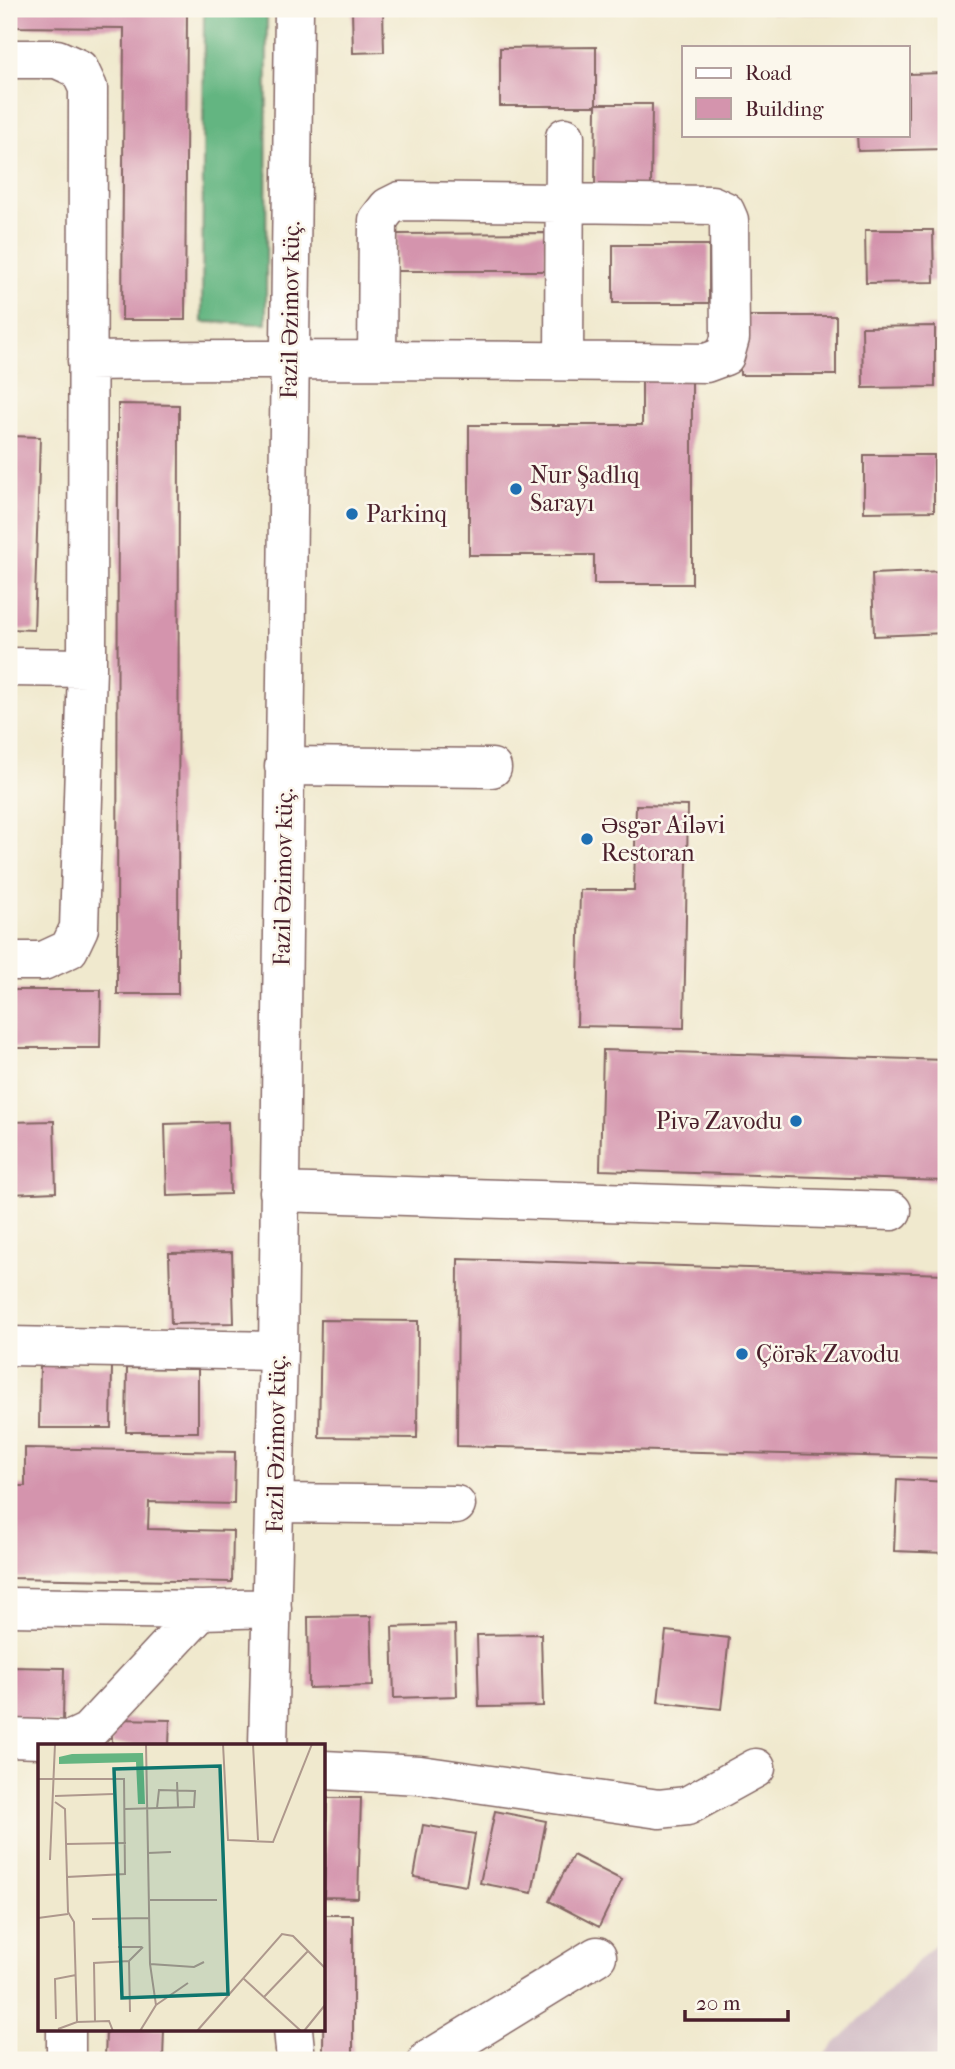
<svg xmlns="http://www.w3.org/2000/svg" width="955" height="2069" font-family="'IM FELL French Canon',serif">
<rect width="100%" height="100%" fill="#fbf7ec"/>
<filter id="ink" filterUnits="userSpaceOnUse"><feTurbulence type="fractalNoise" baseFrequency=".0143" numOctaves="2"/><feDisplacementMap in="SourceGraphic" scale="14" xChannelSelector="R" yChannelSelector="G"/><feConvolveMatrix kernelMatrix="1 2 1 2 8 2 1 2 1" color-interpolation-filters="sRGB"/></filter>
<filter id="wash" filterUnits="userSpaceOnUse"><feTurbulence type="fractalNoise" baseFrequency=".00686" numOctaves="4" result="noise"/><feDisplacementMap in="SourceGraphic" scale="28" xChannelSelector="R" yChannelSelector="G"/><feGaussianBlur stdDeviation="1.57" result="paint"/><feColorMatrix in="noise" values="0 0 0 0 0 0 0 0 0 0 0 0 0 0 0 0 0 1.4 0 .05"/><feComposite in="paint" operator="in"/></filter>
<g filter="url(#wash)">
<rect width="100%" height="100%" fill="#f0e9ce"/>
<path fill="#d2bdc6" d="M 946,1933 L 946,2060 L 819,2060 Z"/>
<path fill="#64b581" stroke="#576a56" stroke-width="2" d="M 204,9 L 267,9 L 266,324 L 202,322 Z"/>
<g id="blocks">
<path fill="#d494ad" d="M 9,9 L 187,9 L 185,320 L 122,320 L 124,28 L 9,27 Z
M 352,9 L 383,9 L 384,52 L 353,53 Z
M 771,9 L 838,9 L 838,14 L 771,14 Z
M 596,47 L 596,104 L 652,104 L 651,188 L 595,188 L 596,106 L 500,106 L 500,48 Z
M 946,73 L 946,149 L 858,151 L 857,135 L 908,135 L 908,74 Z
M 865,230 L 933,230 L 934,282 L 866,283 Z
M 546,233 L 546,271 L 397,271 L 397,234 Z
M 613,245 L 709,245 L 709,303 L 613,303 Z
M 9,251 L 17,251 L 16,312 L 9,312 Z
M 740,316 L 836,316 L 836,375 L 740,375 Z
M 935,326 L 935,387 L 863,388 L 862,327 Z
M 642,379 L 692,379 L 692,584 L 594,584 L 594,555 L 469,555 L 469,425 L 642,425 Z
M 118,404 L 179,405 L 178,994 L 117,994 Z
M 9,436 L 40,437 L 34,630 L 9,629 Z
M 864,455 L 934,455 L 934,511 L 864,512 Z
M 943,571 L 945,633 L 874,636 L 872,574 Z
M 636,805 L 688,806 L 684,1028 L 577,1026 L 580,890 L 634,890 Z
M 9,990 L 101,990 L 100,1048 L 9,1048 Z
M 603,1050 L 946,1060 L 946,1181 L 600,1170 Z
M 54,1121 L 56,1192 L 9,1194 L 9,1122 Z
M 228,1122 L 230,1194 L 167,1196 L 165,1124 Z
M 232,1252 L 234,1323 L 171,1324 L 169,1253 Z
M 458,1259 L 946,1274 L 946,1458 L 457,1446 Z
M 321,1320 L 418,1321 L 417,1438 L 319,1437 Z
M 40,1365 L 112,1366 L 111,1428 L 39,1428 Z
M 127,1368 L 198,1369 L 198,1432 L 126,1432 Z
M 25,1448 L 235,1452 L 234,1504 L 149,1502 L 148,1529 L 233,1531 L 232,1582 L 9,1578 L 9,1486 L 25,1486 Z
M 897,1479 L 946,1482 L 946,1553 L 894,1551 Z
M 371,1616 L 373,1686 L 309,1688 L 308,1617 Z
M 455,1625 L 457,1696 L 394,1698 L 392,1627 Z
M 666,1631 L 729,1638 L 721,1709 L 658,1702 Z
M 541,1634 L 543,1706 L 479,1707 L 477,1635 Z
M 9,1667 L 64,1668 L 63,1723 L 9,1722 Z
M 112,1719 L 170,1720 L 169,1745 L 112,1745 Z
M 327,1798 L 361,1798 L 358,1898 L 324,1897 Z
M 495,1811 L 546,1821 L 532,1893 L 480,1883 Z
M 423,1825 L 475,1834 L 466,1886 L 414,1877 Z
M 573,1855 L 622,1880 L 599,1927 L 549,1901 Z
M 324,1915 L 353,1915 L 353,2056 L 323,2056 Z
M 106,2029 L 164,2029 L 163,2060 L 105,2060 Z"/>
</g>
</g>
<g filter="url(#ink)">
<use href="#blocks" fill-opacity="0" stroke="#846664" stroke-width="2"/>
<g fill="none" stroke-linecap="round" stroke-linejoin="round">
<g stroke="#846664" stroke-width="41">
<path id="minor" d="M 9,59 L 57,59 L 79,69 L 88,88 L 87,668 L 79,928 L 69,949 L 43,961 L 9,961
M 87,361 C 294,359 500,360 706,363 L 725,356 L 730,338 L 729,220 L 725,211 L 712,205 L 400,201 L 388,207 L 378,220 L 377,360
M 564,361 L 565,137
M 9,667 L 87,668
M 284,766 L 492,768
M 279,1192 L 892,1211
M 9,1346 L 278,1351
M 275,1503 L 456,1505
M 9,1607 L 202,1610 L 272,1608
M 9,1738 L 71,1740 L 88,1732 L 202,1610
M 268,1745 L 278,1351 L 294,9
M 324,1770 L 420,1775 L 659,1809 L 687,1806 L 756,1768
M 293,2029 L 296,2060
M 66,2060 L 66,2029
M 428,2060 L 597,1956"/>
</g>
<use href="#minor" stroke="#fff" stroke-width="38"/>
</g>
</g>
<g fill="#1f6fb2" stroke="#fbf7ec" stroke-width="2.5">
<circle cx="516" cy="489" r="7"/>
<circle cx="352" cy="514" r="7"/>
<circle cx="587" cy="839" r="7"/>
<circle cx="796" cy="1121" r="7"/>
<circle cx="742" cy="1354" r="7"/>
</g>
<g text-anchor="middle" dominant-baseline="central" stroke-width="5" stroke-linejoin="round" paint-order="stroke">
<g font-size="24" fill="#4a1f2b" stroke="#fbf7ec">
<text transform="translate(290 310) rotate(-89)">Fazil Əzimov küç.</text>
<text transform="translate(283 877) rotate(-89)">Fazil Əzimov küç.</text>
<text transform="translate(276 1444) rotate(-89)">Fazil Əzimov küç.</text>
</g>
<g font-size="24" fill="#4a1f2b" stroke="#fbf7ec" text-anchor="start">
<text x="530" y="475">Nur Şadlıq<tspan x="530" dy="28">Sarayı</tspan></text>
<text x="366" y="514">Parkinq</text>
<text x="601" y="825">Əsgər Ailəvi<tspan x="601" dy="28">Restoran</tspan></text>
<text x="782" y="1121" text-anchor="end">Pivə Zavodu</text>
<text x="756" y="1354">Çörək Zavodu</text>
</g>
</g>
<g transform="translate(38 1744)">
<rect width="287" height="287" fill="#f0e9ce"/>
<path d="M 105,9 L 107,60 L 100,60 L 98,18 L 21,20 L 21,13 L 34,10 Z" fill="#64b581"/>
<path fill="none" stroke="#ae988d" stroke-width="2" d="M 185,0 L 190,96 L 235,98 L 274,0M 215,0 L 220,96M 0,35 L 86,35 L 87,130 L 29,133 L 30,168 L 36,178 L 39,278M 139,38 L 140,63M 17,52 L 75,50M 17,58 L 27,65 L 29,133M 87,65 L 156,63 L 157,47 L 121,46 L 119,64M 28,100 L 88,99M 110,109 L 133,108M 12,116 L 17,0M 112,156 L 179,156M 0,174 L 30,170M 54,175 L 112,174M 80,203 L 104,203M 91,217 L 92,268M 112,220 L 156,223 L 166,218M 206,235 L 263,287M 226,253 L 270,207M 118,261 L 150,239M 18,275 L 17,235 L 38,231M 57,278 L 56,219 L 91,217 L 105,203M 20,285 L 39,278 L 71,277 L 75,287M 102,287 L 118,261 L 112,220 L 108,0M 159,287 L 244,190 L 255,192 L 287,224M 266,287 L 287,261"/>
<path fill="#0f766e" fill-opacity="0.15" stroke="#0f766e" stroke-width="3.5" d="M 182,22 L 190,250 L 84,254 L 76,25 Z"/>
<rect width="287" height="287" fill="none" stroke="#4a1f2b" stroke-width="3.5"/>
</g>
<rect width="955" height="2069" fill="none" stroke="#fbf7ec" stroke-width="35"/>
<rect x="682" y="46" width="228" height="91" fill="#fbf7ec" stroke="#b4a19f" stroke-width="2"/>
<rect x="696" y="68" width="35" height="10" fill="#ffffff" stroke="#b4a19f" stroke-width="2"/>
<text x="745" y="80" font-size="21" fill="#4a1f2b">Road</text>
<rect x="696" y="98" width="35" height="21" fill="#d494ad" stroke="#b4a19f" stroke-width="2"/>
<text x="745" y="116" font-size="21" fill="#4a1f2b">Building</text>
<path d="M685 2010v10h103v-10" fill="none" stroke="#4a1f2b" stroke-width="3.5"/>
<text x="696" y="2010" font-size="21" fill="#4a1f2b" stroke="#fbf7ec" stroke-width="5" paint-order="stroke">20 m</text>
</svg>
